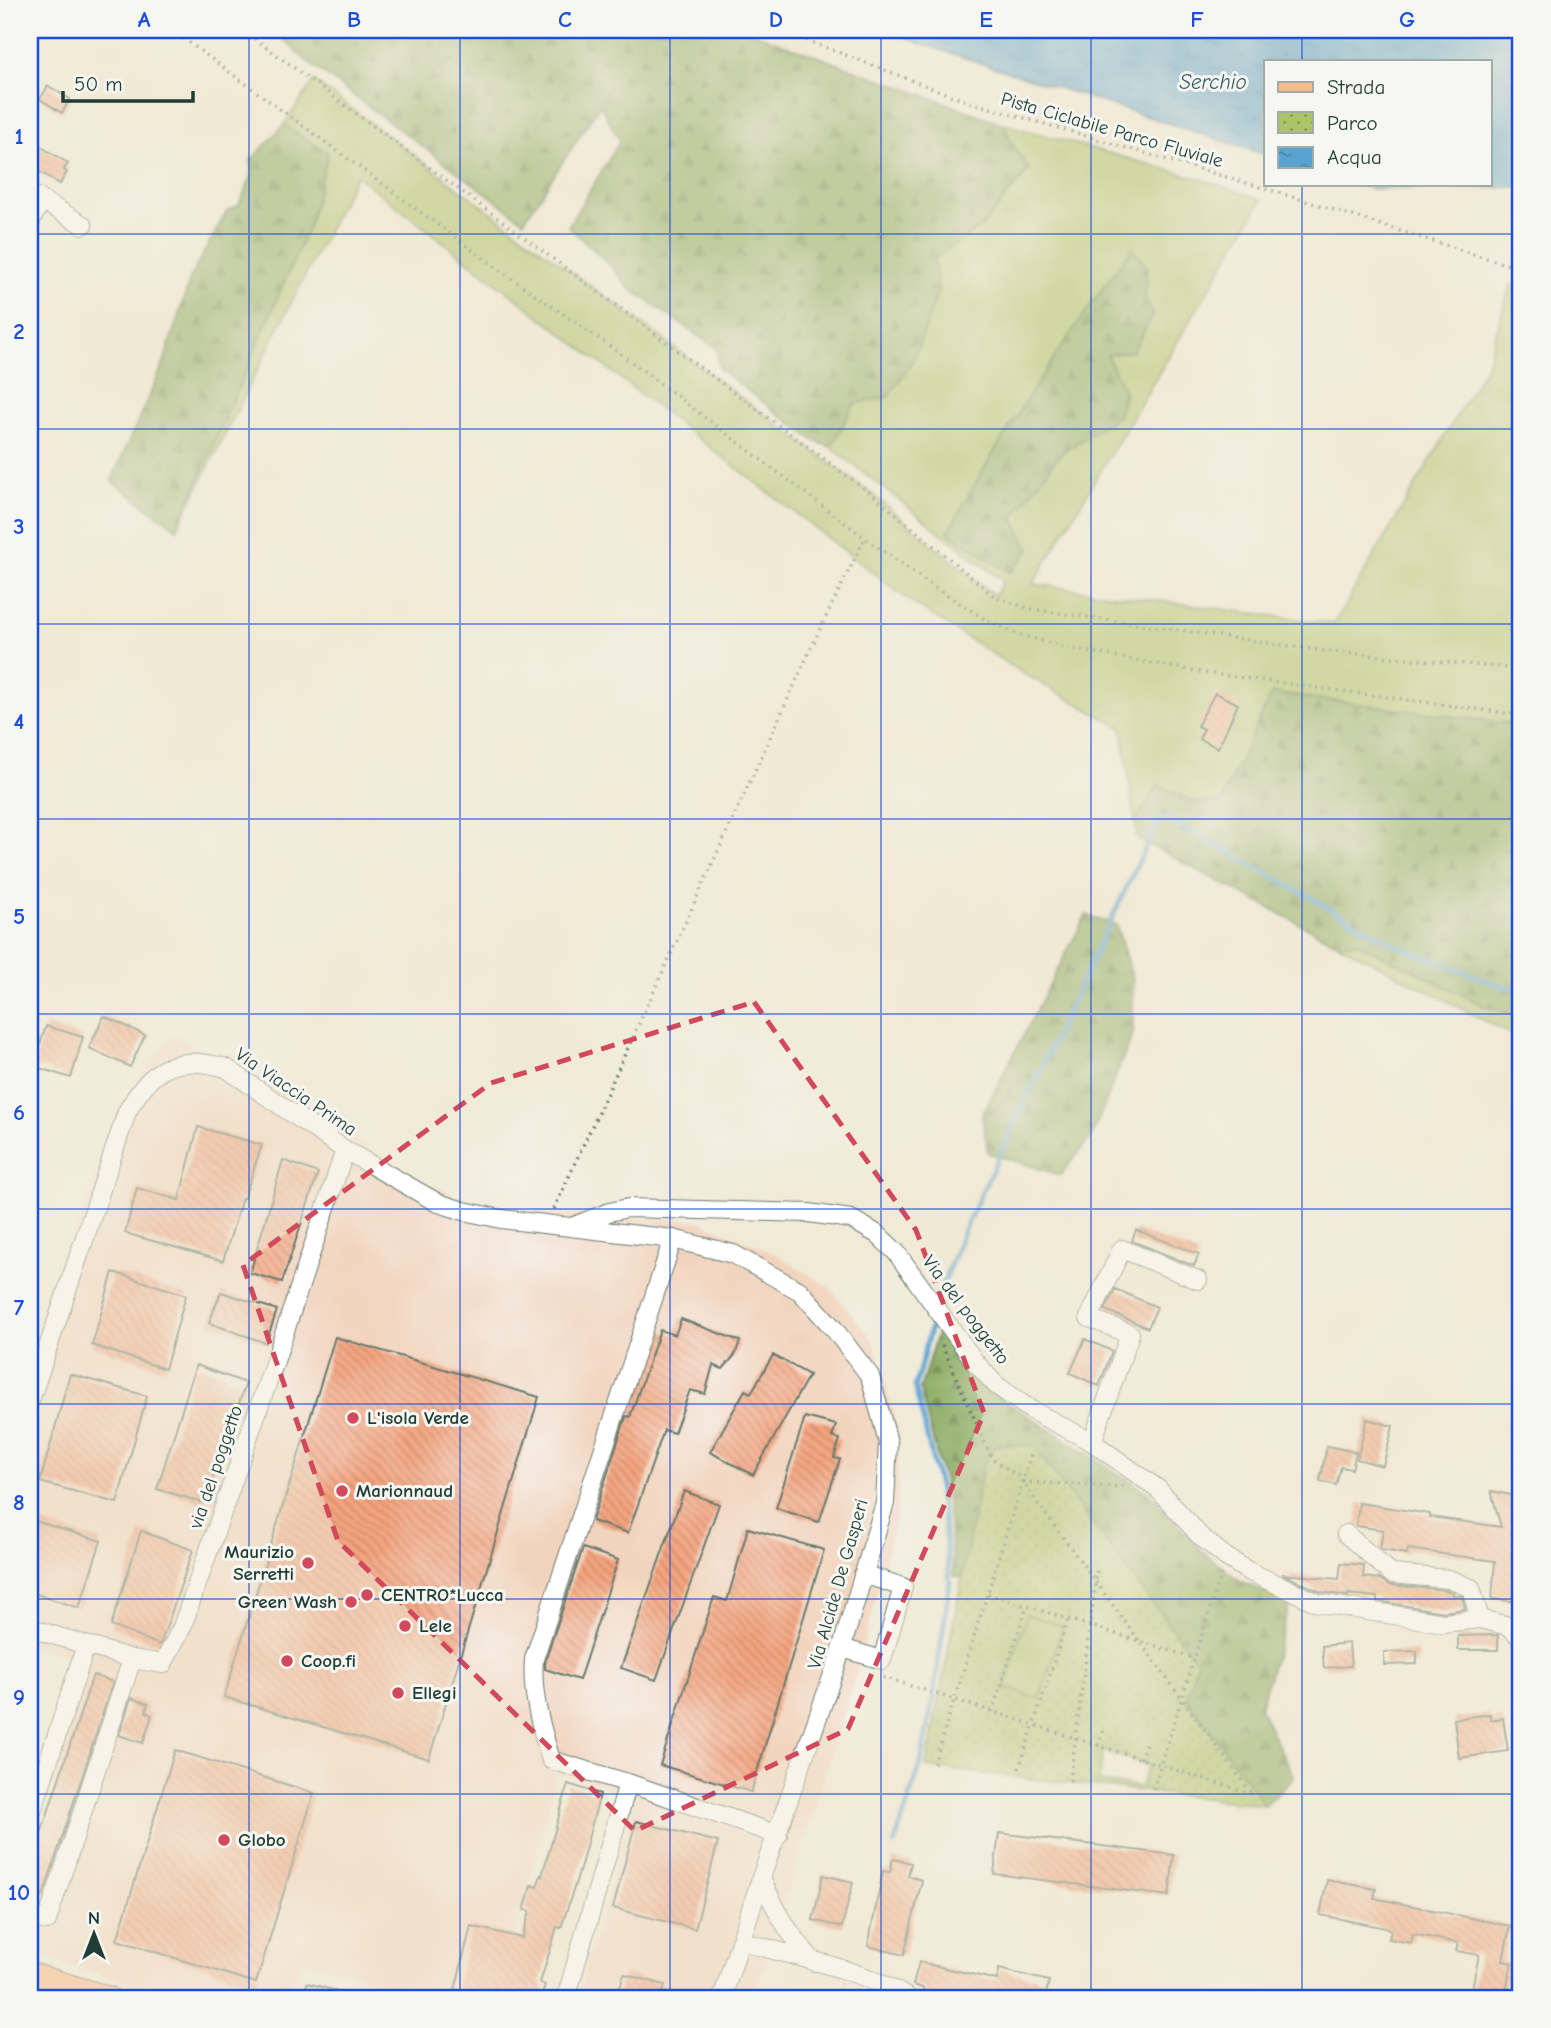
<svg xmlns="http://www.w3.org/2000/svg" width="1551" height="2028" font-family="'Comic Neue',sans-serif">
<defs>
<pattern id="forest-firs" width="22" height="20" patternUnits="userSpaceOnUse" patternTransform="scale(1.75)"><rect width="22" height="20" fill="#88a95d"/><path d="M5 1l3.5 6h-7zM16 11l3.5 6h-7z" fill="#6f8b4e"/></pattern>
<pattern id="park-dots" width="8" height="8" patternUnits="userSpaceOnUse" patternTransform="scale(1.75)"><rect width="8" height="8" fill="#abc369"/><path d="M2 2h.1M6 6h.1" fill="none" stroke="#8ba057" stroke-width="1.8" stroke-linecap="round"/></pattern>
<pattern id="water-ripples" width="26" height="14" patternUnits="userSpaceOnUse" patternTransform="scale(1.75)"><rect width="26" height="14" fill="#5aa3d1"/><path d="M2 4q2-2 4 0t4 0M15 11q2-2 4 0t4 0" fill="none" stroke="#4a86aa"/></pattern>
<pattern id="building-back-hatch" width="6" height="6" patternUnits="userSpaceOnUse" patternTransform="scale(1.75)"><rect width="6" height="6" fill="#f5a47f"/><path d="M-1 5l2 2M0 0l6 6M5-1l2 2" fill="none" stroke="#c68769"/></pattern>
</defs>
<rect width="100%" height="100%" fill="#f6f6f2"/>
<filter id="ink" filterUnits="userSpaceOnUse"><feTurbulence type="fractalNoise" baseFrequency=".0143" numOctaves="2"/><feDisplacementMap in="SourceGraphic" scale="14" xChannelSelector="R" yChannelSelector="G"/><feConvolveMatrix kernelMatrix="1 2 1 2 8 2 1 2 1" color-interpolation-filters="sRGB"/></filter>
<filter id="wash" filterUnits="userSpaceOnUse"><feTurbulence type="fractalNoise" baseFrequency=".00686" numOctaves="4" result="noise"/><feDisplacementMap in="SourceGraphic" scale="28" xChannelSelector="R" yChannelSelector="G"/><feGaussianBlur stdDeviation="1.57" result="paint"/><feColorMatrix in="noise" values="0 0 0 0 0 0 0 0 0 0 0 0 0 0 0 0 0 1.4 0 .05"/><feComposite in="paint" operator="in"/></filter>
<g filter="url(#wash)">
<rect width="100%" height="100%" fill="#f0ead6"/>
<path fill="#f2d4be" d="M 172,1035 L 281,1090 L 403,1173 L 468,1201 L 534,1211 L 699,1221 L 776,1254 L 831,1289 L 874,1341 L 898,1434 L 898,1510 L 856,1676 L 754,1998 L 577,1998 L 636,1795 L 557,1773 L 499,1998 L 368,1998 L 373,1980 L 302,1960 L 286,1998 L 177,1998 L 30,1953 L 30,1801 L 73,1658 L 30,1645 L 30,1366 L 120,1104 Z"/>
<path fill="#abc369" stroke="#65804e" stroke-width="2" d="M 314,81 L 873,495 L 995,596 L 1003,581 L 831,447 L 854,404 L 888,397 L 938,291 L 933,259 L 982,226 L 1029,170 L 1010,141 L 1004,124 L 1201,179 L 1262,200 L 1033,584 L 1334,624 L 1486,366 L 1511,284 L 1521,286 L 1521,1035 L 1510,1034 L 1137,838 L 1122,728 L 1024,674 L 911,602 L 356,175 L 177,529 L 309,225 L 328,153 L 284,125 Z
M 1027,1614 L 1063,1626 L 1039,1699 L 1004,1688 Z"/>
<path fill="url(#forest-firs)" stroke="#547348" stroke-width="2" d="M 274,30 L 745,30 L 1004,124 L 1010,141 L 1029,169 L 982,226 L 934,259 L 938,291 L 914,359 L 888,397 L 854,404 L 831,447 L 816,442 L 719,369 L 717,349 L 629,288 L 612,267 L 568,226 L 620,141 L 600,105 L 524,221 L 304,59 Z
M 284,125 L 328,153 L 309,225 L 177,529 L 111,481 L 163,365 L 191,276 L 227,211 L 239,205 L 252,175 L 251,160 Z
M 1132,248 L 1147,267 L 1145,295 L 1153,315 L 1133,351 L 1107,355 L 1125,393 L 1118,416 L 1060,454 L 1013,518 L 1030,550 L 1010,573 L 948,532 C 1002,433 1065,338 1132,248 Z
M 1272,693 L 1521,725 L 1521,1016 L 1487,1007 L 1357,943 L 1336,943 L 1137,838 L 1135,822 L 1158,785 L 1196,802 L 1221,801 Z
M 1086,915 L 1116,925 L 1133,980 L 1133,1033 L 1092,1136 L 1060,1175 L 988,1153 L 982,1115 Z
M 939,1326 L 983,1387 L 1150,1494 L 1205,1554 L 1242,1582 L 1290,1604 L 1260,1708 L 1294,1778 L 1265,1805 L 1186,1698 L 983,1466 L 962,1577 L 954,1576 L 946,1491 L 920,1389 Z"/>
<path fill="url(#park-dots)" stroke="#65804e" stroke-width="2" fill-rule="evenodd" d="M 996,1445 L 1033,1446 L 1197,1662 L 1186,1698 L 1265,1805 L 926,1767 L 983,1466 ZM 1027,1615 L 1063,1626 L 1039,1699 L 1004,1687 ZM 1103,1751 L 1148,1765 L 1141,1787 L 1098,1782 Z"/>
<path fill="url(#water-ripples)" stroke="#3c7082" stroke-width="2" d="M 890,30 L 1521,30 L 1521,187 L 1373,189 L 1356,184 L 1490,184 L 1490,61 L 1266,61 L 1266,155 L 919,43 Z"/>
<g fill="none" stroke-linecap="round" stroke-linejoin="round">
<path stroke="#5aa3d1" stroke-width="5" d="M 939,1294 L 963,1232 L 1158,821 L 1168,818 L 1395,945 L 1496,984 L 1521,990
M 894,1845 L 921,1763 L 933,1699 L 950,1582 L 940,1490 L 915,1387 L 933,1319"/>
</g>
<g id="blocks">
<path fill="url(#building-back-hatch)" d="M 48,86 L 70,99 L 62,113 L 40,99 Z
M 30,140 L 68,163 L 64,170 L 67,172 L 60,184 L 30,166 Z
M 1215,693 L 1238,704 L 1218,748 L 1199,739 L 1204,729 L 1197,726 Z
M 104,1016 L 145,1035 L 130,1067 L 89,1048 Z
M 46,1026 L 83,1037 L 71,1078 L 33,1066 Z
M 198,1127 L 262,1145 L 244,1198 L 242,1198 L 223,1261 L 125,1233 L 137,1188 L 179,1200 Z
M 283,1160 L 318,1173 L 282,1282 L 250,1273 Z
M 1136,1230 L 1199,1254 L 1194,1266 L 1132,1241 Z
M 113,1272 L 186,1295 L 165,1369 L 92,1345 Z
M 1115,1289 L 1157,1307 L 1148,1328 L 1105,1310 Z
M 221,1292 L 277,1310 L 266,1343 L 209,1323 Z
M 681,1319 L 740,1341 L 735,1355 L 723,1369 L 713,1365 L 705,1394 L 690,1390 L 674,1433 L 664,1430 L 628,1533 L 592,1521 L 626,1416 L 630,1417 L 660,1330 L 675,1335 Z
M 335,1337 L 539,1397 L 429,1759 L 224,1697 Z
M 1085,1339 L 1112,1351 L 1099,1386 L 1070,1373 Z
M 773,1355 L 809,1375 L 753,1475 L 710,1452 L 745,1390 L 751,1393 Z
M 196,1365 L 246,1383 L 204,1503 L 157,1489 Z
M 70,1374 L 147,1396 L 117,1503 L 40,1482 Z
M 805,1417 L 836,1425 L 832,1437 L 840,1439 L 834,1458 L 840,1459 L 819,1522 L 776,1508 Z
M 1367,1419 L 1393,1426 L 1383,1466 L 1357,1459 Z
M 1327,1446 L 1356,1452 L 1352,1469 L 1341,1467 L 1336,1485 L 1320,1481 Z
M 684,1491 L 719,1504 L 656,1680 L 621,1668 Z
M 1491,1491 L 1521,1497 L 1521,1602 L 1492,1599 L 1495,1561 L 1408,1549 L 1407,1554 L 1382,1550 L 1380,1549 L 1383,1530 L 1356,1526 L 1359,1503 L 1430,1514 L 1430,1517 L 1501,1527 Z
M 32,1520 L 101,1541 L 79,1608 L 30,1592 L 30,1529 Z
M 748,1528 L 824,1550 L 751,1792 L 660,1765 L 714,1597 L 727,1601 Z
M 141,1531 L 193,1550 L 160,1645 L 111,1626 Z
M 583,1548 L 618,1560 L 579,1680 L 545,1669 L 545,1661 Z
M 1341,1563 L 1364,1565 L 1363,1577 L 1380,1579 L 1390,1585 L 1446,1590 L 1453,1593 L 1453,1595 L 1462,1596 L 1465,1609 L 1443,1612 L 1377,1601 L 1377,1597 L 1348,1594 L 1348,1596 L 1321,1592 L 1282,1574 L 1339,1579 Z
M 1498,1635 L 1498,1650 L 1458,1650 L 1458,1636 Z
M 1349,1643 L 1351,1666 L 1324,1668 L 1322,1646 Z
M 1417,1651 L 1417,1664 L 1384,1665 L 1384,1652 Z
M 93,1675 L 113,1682 L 43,1896 L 30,1892 L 30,1867 Z
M 131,1698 L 148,1704 L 146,1712 L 152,1715 L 143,1743 L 119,1735 Z
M 1490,1714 L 1490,1720 L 1503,1718 L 1508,1751 L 1459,1758 L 1454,1719 Z
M 175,1750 L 314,1793 L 256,1983 L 117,1940 Z
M 568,1784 L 600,1794 L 580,1869 L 561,1928 L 557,1927 L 540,1983 L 545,1985 L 541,1998 L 453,1998 L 471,1926 L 522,1938 L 530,1911 L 524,1910 L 528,1897 L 531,1885 L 537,1887 L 541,1875 L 542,1876 Z
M 636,1821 L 718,1842 L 695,1929 L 613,1908 Z
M 999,1833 L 1174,1855 L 1169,1896 L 994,1874 Z
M 893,1859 L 911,1863 L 908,1876 L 922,1880 L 904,1955 L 868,1946 L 883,1871 L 890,1872 Z
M 823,1875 L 853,1882 L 842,1927 L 813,1920 Z
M 1327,1880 L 1376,1889 L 1374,1898 L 1510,1926 L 1503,1961 L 1512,1963 L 1504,1998 L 1470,1998 L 1479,1955 L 1456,1951 L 1458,1943 L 1413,1934 L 1411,1943 L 1389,1939 L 1391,1929 L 1320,1915 Z
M 919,1962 L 997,1980 L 999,1969 L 1049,1981 L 1045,1998 L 921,1998 L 923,1988 L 913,1985 Z
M 624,1974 L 665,1985 L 661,1998 L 617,1998 Z
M 307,1983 L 348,1994 L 347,1998 L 303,1998 Z"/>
</g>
</g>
<g filter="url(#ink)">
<use href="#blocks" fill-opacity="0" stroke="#687a6d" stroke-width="2"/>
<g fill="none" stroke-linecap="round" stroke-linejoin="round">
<g stroke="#687a6d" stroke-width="20">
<path id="minor" d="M 30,193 L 83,225
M 30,222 L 37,209
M 574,1226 L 609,1212 L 628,1208 L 809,1213 L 851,1219 L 877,1234 L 896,1252 L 975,1362 L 996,1385 L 1031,1410 L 1092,1442 L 1158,1489 L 1200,1536 L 1226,1557 L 1248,1571 L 1318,1603 L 1443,1623 L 1480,1619 L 1509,1626 L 1521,1638 L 1521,1641
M 673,1239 L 534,1659 C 531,1694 541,1727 551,1760 L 628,1783 L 778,1835
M 30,1401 L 127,1112 C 151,1067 176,1054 226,1068 L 345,1150 L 438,1203 L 464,1211 L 501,1219 L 673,1239 L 733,1254 L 800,1291 L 834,1329 L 870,1376 L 888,1442 L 885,1503 L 837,1663 L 761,1878 L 722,1998
M 1092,1442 L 1130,1334 L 1089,1318 L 1122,1249 L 1198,1280
M 1346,1534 L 1392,1574 L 1449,1579 L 1471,1588 L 1480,1619
M 30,1628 L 132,1659 L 163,1664 L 182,1627 L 275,1361 L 345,1150
M 842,1648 L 882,1660 L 903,1587 L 863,1574
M 30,1818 L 86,1645
M 761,1878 C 777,1913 788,1933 814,1962
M 30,1916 L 47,1921 L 132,1659
M 740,1941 C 792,1956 862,1969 908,1998
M 566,1998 L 628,1783"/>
</g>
<g stroke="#687a6d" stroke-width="25">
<path id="major" d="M 30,1974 L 109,1998"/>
</g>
<path stroke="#687a6d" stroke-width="3.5" stroke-dasharray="2 5" stroke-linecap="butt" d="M 172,30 L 504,273 L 621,354 L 869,541 L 931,585 L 988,621 L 1017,634 L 1068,648 L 1206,673 L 1521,715
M 243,30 L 873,495 L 995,597 L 1031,609 L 1325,651 L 1521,669
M 780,30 L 963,100 L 1274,191 L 1521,269
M 554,1209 L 819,631 L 865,538
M 942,1345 L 992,1459 L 1017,1475 L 1252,1794
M 1023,1482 L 1126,1487
M 988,1594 L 1194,1658
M 883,1677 L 1252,1794
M 992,1712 L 1027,1606
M 1098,1746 L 1105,1726
M 1141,1759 L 1147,1739
M 934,1764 L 1032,1452
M 1019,1769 L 1068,1619
M 1070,1781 L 1097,1570
M 1153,1789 L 1221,1574
M 837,1998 L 841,1984"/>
<use href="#minor" stroke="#fff" stroke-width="18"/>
<use href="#major" stroke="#fbbb8c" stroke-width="23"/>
</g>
</g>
<path d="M0 0H1551V2028H0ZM 754,1002 L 916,1230 L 984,1413 L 848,1729 L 635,1831 L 338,1541 L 243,1265 L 491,1083 Z" fill="#f0ead6" fill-opacity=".55" fill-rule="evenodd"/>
<path fill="none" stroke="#d1495b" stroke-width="5" stroke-dasharray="14 9" stroke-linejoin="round" d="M 754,1002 L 916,1230 L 984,1413 L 848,1729 L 635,1831 L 338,1541 L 243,1265 L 491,1083 Z"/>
<path fill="none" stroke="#1d4ed8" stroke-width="2" stroke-opacity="0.55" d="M 249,30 L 249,1998M 460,30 L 460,1998M 670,30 L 670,1998M 881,30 L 881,1998M 1091,30 L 1091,1998M 1302,30 L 1302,61M 1302,184 L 1302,1998M 30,234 L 1521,234M 30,429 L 1521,429M 30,624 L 1521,624M 30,819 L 1521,819M 30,1014 L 1521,1014M 30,1209 L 1521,1209M 30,1404 L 1521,1404M 30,1599 L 1521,1599M 30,1794 L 1521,1794"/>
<g fill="#d1495b" stroke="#f6f6f2" stroke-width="2.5">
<circle cx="353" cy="1418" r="7"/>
<circle cx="342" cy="1491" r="7"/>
<circle cx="308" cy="1563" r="7"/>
<circle cx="367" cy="1595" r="7"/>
<circle cx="351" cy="1602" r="7"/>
<circle cx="405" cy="1626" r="7"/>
<circle cx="287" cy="1661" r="7"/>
<circle cx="398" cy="1693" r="7"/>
<circle cx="224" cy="1840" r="7"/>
</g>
<g text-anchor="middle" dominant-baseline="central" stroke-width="6" stroke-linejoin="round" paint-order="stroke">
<g font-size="19" fill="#1f3d34" stroke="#f6f6f2">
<text transform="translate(1112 130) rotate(16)">Pista Ciclabile Parco Fluviale</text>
<text transform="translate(296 1092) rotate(34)">Via Viaccia Prima</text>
<text transform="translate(966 1310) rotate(53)">Via del poggetto</text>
<text transform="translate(216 1467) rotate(-71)">via del poggetto</text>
<text transform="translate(838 1584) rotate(-74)">Via Alcide De Gasperi</text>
</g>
<g font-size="19" font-weight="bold" fill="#1f3d34" stroke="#f6f6f2" text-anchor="start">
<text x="367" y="1418">L'isola Verde</text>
<text x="356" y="1491">Marionnaud</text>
<text x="294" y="1552" text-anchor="end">Maurizio<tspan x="294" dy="22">Serretti</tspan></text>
<text x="381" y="1595">CENTRO*Lucca</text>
<text x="337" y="1602" text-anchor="end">Green Wash</text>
<text x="419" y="1626">Lele</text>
<text x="301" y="1661">Coop.fi</text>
<text x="412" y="1693">Ellegi</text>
<text x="238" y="1840">Globo</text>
</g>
<g font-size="21" font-style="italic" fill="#315c63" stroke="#f6f6f2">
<text x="1213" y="82">Serchio</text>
</g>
</g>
<rect width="1551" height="2028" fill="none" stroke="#f6f6f2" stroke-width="77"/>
<rect x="1264" y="60" width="228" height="126" fill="#f6f6f2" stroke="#a0aca6" stroke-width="2"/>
<rect x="1278" y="82" width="35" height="10" fill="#fbbb8c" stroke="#a0aca6" stroke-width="2"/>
<text x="1327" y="94" font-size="21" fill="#1f3d34">Strada</text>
<rect x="1278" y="112" width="35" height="21" fill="url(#park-dots)" stroke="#a0aca6" stroke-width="2"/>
<text x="1327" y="130" font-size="21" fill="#1f3d34">Parco</text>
<rect x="1278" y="147" width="35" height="21" fill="url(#water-ripples)" stroke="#a0aca6" stroke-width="2"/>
<text x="1327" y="164" font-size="21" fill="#1f3d34">Acqua</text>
<g transform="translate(94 1934)" stroke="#f6f6f2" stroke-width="5" paint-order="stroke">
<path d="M0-5L12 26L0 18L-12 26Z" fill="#1f3d34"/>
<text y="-10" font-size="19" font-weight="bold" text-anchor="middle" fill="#1f3d34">N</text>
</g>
<path d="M63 91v10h130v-10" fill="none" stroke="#1f3d34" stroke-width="3.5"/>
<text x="74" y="91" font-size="21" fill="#1f3d34" stroke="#f6f6f2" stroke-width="5" paint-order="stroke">50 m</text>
<rect x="38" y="38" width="1474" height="1952" fill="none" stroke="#1d4ed8" stroke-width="2.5"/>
<g font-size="23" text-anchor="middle" font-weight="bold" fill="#1d4ed8">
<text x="144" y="27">A</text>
<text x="354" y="27">B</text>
<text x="565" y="27">C</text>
<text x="776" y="27">D</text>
<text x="986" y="27">E</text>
<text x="1197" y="27">F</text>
<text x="1407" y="27">G</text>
<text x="19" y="144">1</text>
<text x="19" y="339">2</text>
<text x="19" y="534">3</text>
<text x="19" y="729">4</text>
<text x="19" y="924">5</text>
<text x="19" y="1120">6</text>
<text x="19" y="1315">7</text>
<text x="19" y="1510">8</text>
<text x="19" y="1705">9</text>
<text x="19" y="1900">10</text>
</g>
</svg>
